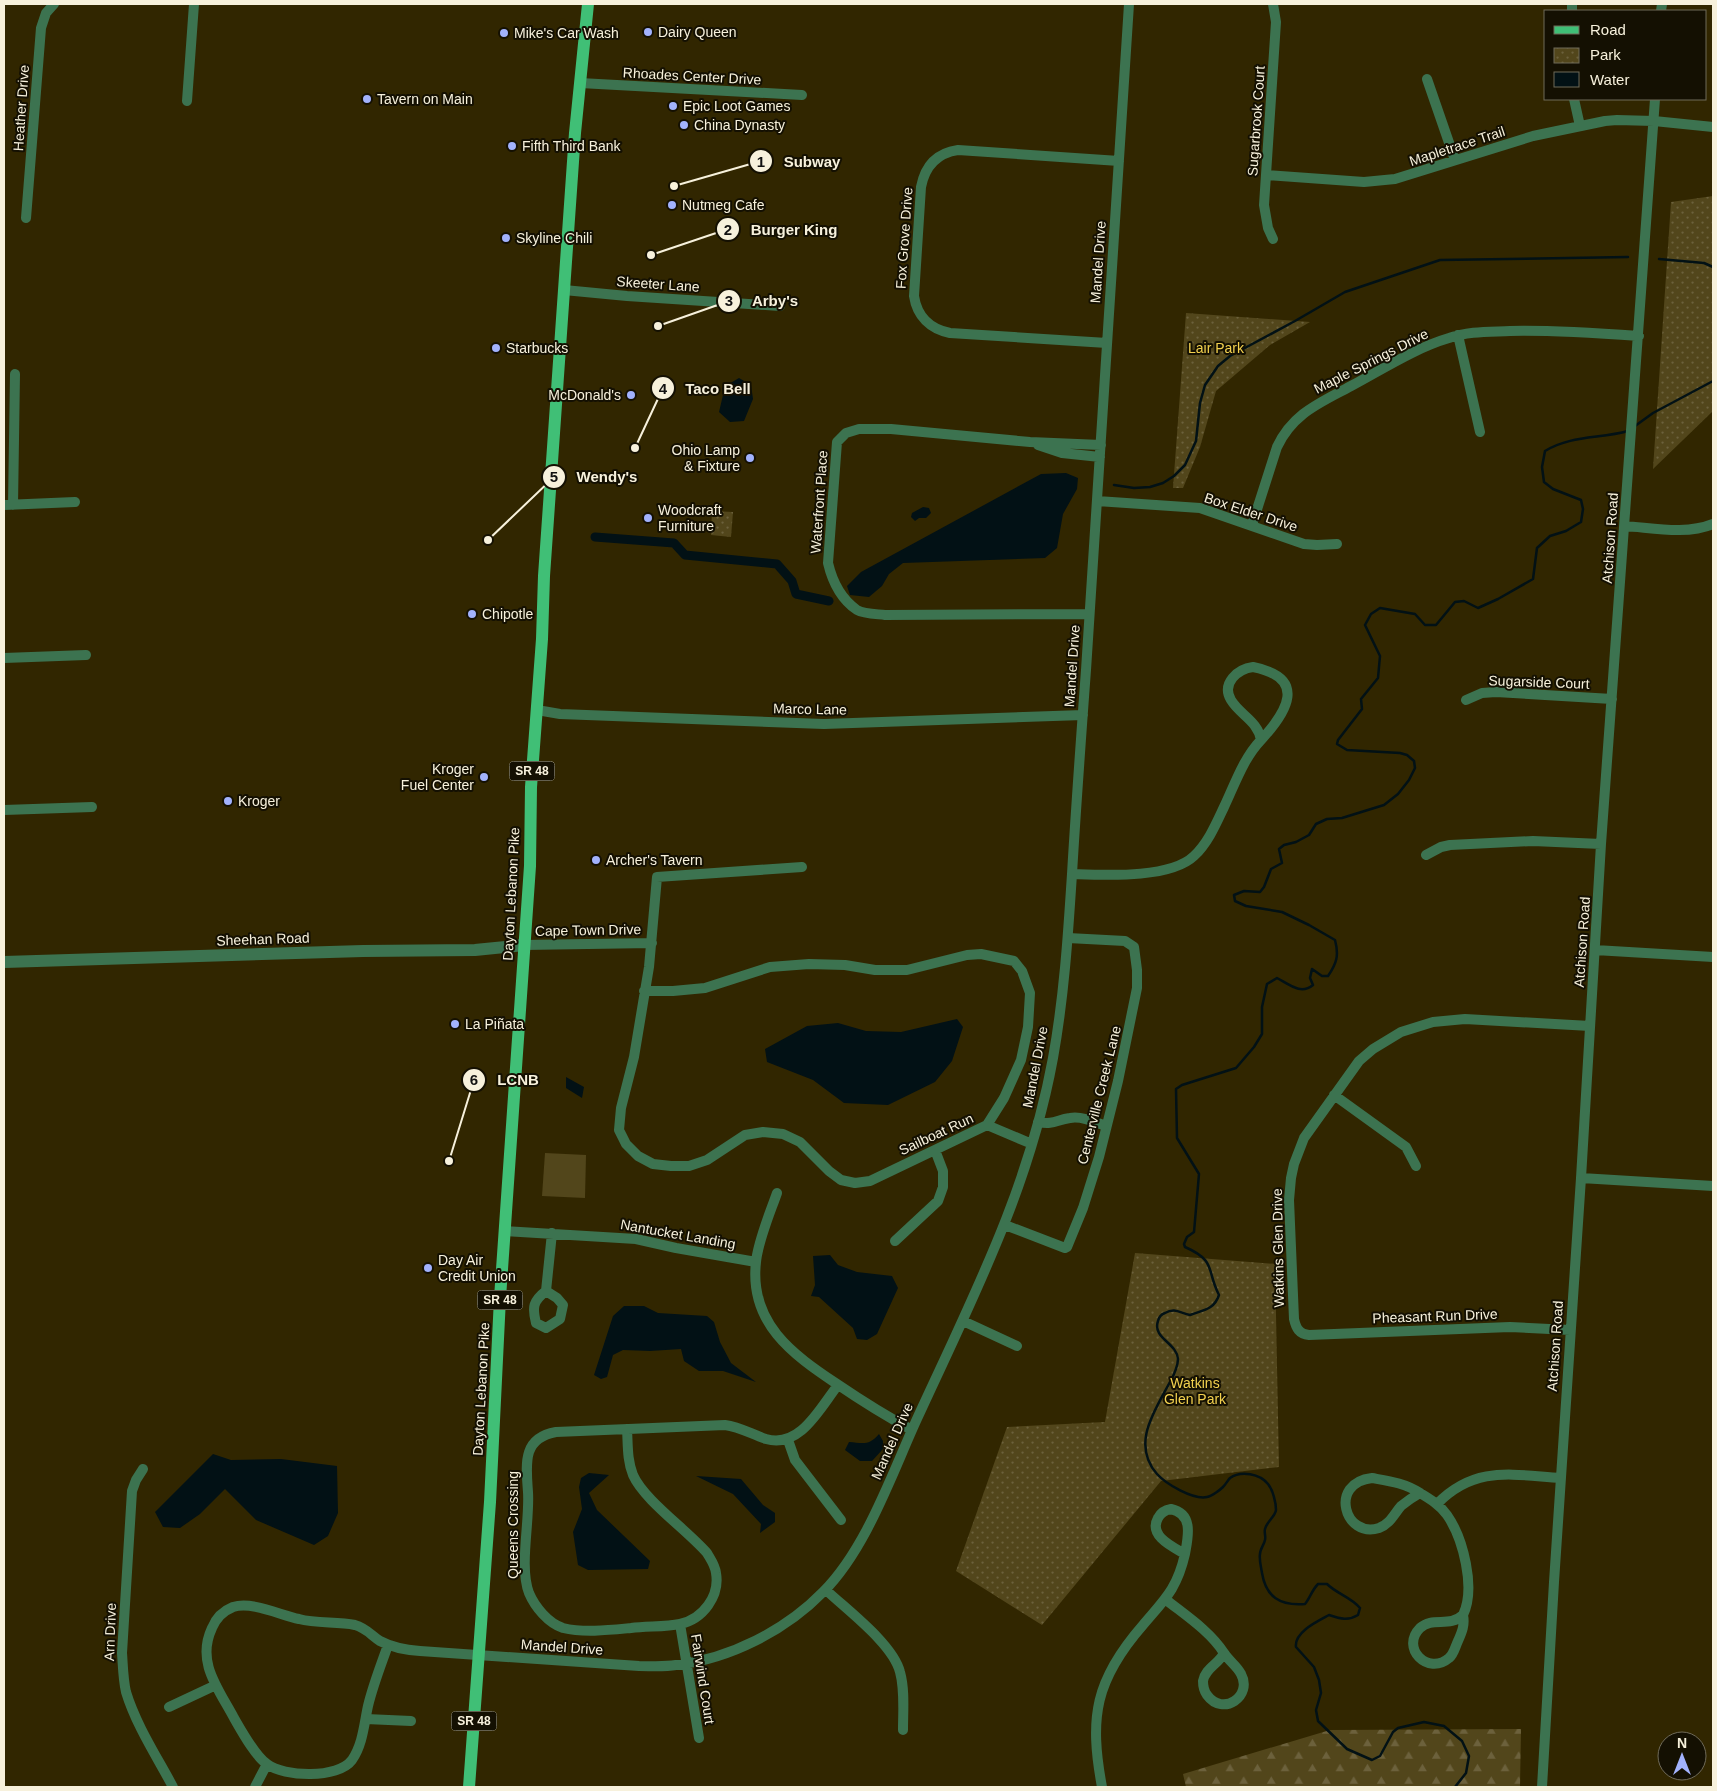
<svg xmlns="http://www.w3.org/2000/svg" width="1717" height="1791" font-family="Arial,sans-serif">
<defs>
<pattern id="forest-firs" width="22" height="20" patternUnits="userSpaceOnUse" patternTransform="scale(1.25)"><rect width="22" height="20" fill="#52461b"/><path d="M5 1l3.5 6h-7zM16 11l3.5 6h-7z" fill="#6c613c"/></pattern>
<pattern id="park-dots" width="8" height="8" patternUnits="userSpaceOnUse" patternTransform="scale(1.25)"><rect width="8" height="8" fill="#52461b"/><path d="M2 2h.1M6 6h.1" fill="none" stroke="#6c613c" stroke-width="1.8" stroke-linecap="round"/></pattern>
</defs>
<rect width="100%" height="100%" fill="#312600"/>
<path fill="url(#forest-firs)" d="M 1521,1729 L 1520,1787 L 1186,1787 L 1183,1774 L 1330,1730 Z"/>
<path fill="url(#park-dots)" d="M 1713,196 L 1713,411 L 1653,469 L 1671,202 Z
M 1186,313 L 1310,322 L 1270,345 L 1216,391 L 1200,447 L 1183,488 L 1173,488 Z
M 712,511 L 733,512 L 731,537 L 711,535 Z
M 1135,1253 L 1275,1264 L 1279,1467 L 1161,1481 L 1042,1625 L 956,1571 L 1007,1427 L 1105,1422 Z"/>
<path fill="#52461b" d="M 545,1153 L 586,1155 L 585,1198 L 542,1196 Z"/>
<path fill="#021115" d="M 739,378 L 751,385 L 753,399 L 744,421 L 730,422 L 719,412 L 723,395 L 722,388 Z
M 1066,473 L 1078,478 L 1077,489 L 1063,514 L 1057,548 L 1045,558 L 903,563 L 889,574 L 882,586 L 869,597 L 850,595 L 847,586 L 861,572 L 1041,474 Z
M 923,507 L 929,508 L 931,513 L 926,518 L 919,518 L 915,521 L 911,517 L 912,513 Z
M 957,1019 L 963,1027 L 952,1061 L 935,1082 L 888,1105 L 844,1103 L 813,1080 L 767,1062 L 765,1049 L 807,1026 L 838,1023 L 866,1031 L 901,1032 Z
M 566,1077 L 584,1087 L 582,1098 L 566,1088 Z
M 830,1255 L 838,1265 L 857,1272 L 892,1276 L 898,1288 L 877,1334 L 867,1340 L 857,1339 L 853,1328 L 819,1297 L 811,1296 L 815,1285 L 813,1256 Z
M 624,1306 L 644,1306 L 658,1313 L 707,1316 L 714,1322 L 720,1342 L 731,1363 L 756,1382 L 723,1371 L 699,1371 L 684,1361 L 681,1349 L 650,1351 L 623,1350 L 613,1355 L 607,1377 L 601,1379 L 594,1375 L 613,1316 Z
M 879,1434 L 883,1441 L 883,1449 L 872,1461 L 860,1461 L 845,1450 L 849,1442 C 863,1443 869,1446 879,1434 Z
M 213,1454 L 231,1460 L 281,1459 L 337,1466 L 338,1513 L 328,1536 L 314,1545 L 256,1520 L 225,1489 L 200,1514 L 180,1528 L 163,1527 L 155,1512 Z
M 589,1473 L 609,1475 L 589,1493 L 597,1510 L 650,1561 L 648,1569 L 588,1570 L 578,1565 L 573,1532 L 582,1509 L 579,1487 L 581,1478 Z
M 696,1476 L 741,1479 L 763,1505 L 775,1513 L 775,1522 L 760,1533 L 761,1524 L 733,1494 Z"/>
<g fill="none" stroke-linecap="round" stroke-linejoin="round">
<path stroke="#021115" stroke-width="2.5" d="M 1659,259 L 1704,263 L 1713,267
M 1635,426 L 1653,413 L 1713,381
M 1114,485 L 1134,488 L 1150,487 L 1163,483 L 1174,476 L 1185,465 L 1196,441 L 1200,403 L 1205,385 L 1218,366 L 1230,356 L 1295,321 L 1345,292 L 1440,260 L 1628,257
M 1455,1787 L 1466,1773 L 1469,1756 L 1462,1741 L 1444,1726 L 1424,1722 L 1398,1728 L 1393,1732 L 1380,1756 L 1372,1760 L 1347,1749 L 1318,1721 L 1316,1710 L 1321,1693 L 1319,1680 L 1314,1667 L 1296,1647 C 1294,1632 1318,1621 1329,1615 C 1341,1619 1348,1621 1358,1615 L 1360,1608 C 1351,1597 1337,1594 1327,1584 L 1318,1584 C 1312,1590 1310,1598 1305,1604 C 1280,1606 1266,1597 1262,1573 C 1261,1567 1259,1560 1260,1554 C 1260,1549 1264,1545 1265,1540 C 1266,1536 1264,1533 1265,1529 C 1267,1521 1275,1517 1276,1510 C 1276,1503 1273,1490 1268,1484 C 1260,1474 1241,1470 1230,1478 C 1228,1480 1226,1484 1223,1487 C 1220,1490 1212,1496 1207,1497 C 1193,1500 1166,1484 1157,1474 C 1130,1443 1156,1409 1171,1380 C 1174,1375 1178,1365 1178,1359 C 1177,1343 1152,1338 1158,1321 C 1159,1317 1162,1314 1165,1313 C 1175,1307 1180,1313 1190,1315 C 1203,1310 1214,1310 1219,1295 C 1206,1270 1217,1261 1185,1247 L 1184,1244 L 1187,1237 L 1194,1232 L 1199,1174 L 1177,1138 L 1176,1089 L 1182,1085 L 1236,1068 L 1254,1047 L 1262,1034 L 1262,1007 L 1267,984 L 1277,978 C 1290,985 1301,995 1313,985 L 1310,978 L 1312,969 L 1322,976 L 1328,976 C 1337,963 1339,955 1335,940 L 1309,925 L 1282,912 L 1246,906 L 1235,901 L 1234,895 L 1244,891 L 1260,892 L 1264,887 L 1271,869 L 1282,863 L 1279,849 L 1284,845 L 1296,842 L 1309,835 L 1316,824 L 1327,819 L 1342,818 L 1384,805 L 1398,794 L 1409,780 L 1415,768 L 1414,761 L 1407,755 L 1400,753 L 1347,750 L 1337,744 L 1338,740 L 1362,709 L 1361,699 L 1378,678 L 1380,656 L 1365,625 L 1371,614 L 1380,608 L 1415,614 L 1425,625 L 1436,625 L 1455,602 L 1464,601 L 1478,608 L 1498,599 L 1533,579 L 1537,548 L 1550,536 L 1566,531 L 1581,522 L 1583,509 L 1581,500 L 1553,489 L 1544,482 L 1542,467 L 1545,451 C 1571,435 1600,439 1628,431"/>
<path stroke="#021115" stroke-width="9" d="M 595,537 L 674,543 L 685,555 L 777,564 L 792,581 L 796,594 L 829,601"/>
<path stroke="#3c7350" stroke-width="10" d="M 1572,11 L 1572,4
M 1661,11 L 1662,4
M 1427,79 L 1455,160
M 580,83 L 802,95
M 1574,99 L 1580,126
M 187,101 L 194,4
M 1266,175 L 1364,182 L 1395,179 L 1533,136 L 1605,121 L 1617,120 L 1654,121 L 1713,127
M 26,218 L 41,28 L 46,13 L 54,4
M 1273,239 L 1268,228 L 1264,205 L 1276,22 L 1273,4
M 564,290 L 627,296 L 780,306
M 1458,335 L 1480,432
M 1107,343 L 950,333 C 930,329 917,316 914,296 L 921,187 C 925,166 937,153 958,150 L 1119,161
M 1038,445 L 1062,453 L 1100,457
M 1097,501 L 1200,508 L 1304,544 L 1317,545 L 1337,544
M 4,505 L 75,502
M 13,505 L 15,374
M 1252,525 L 1277,447 C 1293,413 1320,403 1351,386 C 1383,369 1415,348 1449,338 C 1469,331 1490,332 1510,331 C 1553,330 1596,333 1639,336
M 1625,526 C 1654,528 1686,535 1713,524
M 1089,614 L 885,615 C 877,614 864,614 857,610 C 841,599 832,580 828,563 L 837,442 L 846,433 L 859,429 L 891,429 L 1030,442 L 1101,445
M 4,658 L 86,655
M 1253,667 C 1308,678 1287,712 1261,740 C 1258,721 1240,715 1231,700 C 1221,683 1238,669 1253,667 Z
M 1466,700 L 1482,693 L 1496,692 L 1612,699
M 537,710 L 560,714 L 824,724 L 1083,715
M 4,810 L 92,807
M 1426,855 L 1441,847 L 1450,845 L 1533,841 L 1601,844
M 1072,874 C 1104,875 1170,879 1194,856 C 1208,843 1216,824 1224,807 C 1235,784 1243,759 1261,740
M 524,945 L 652,943
M 1595,950 L 1713,957
M 644,991 L 673,991 L 705,988 L 770,967 L 809,964 L 845,965 L 875,970 L 907,970 L 967,955 L 981,954 L 1014,961 L 1022,971 L 1030,993 L 1028,1027 L 1021,1060 L 1004,1098 L 987,1125 L 870,1181 L 855,1183 L 841,1180 L 829,1171 L 800,1142 L 783,1134 L 763,1132 L 745,1135 L 707,1160 L 689,1166 L 671,1166 L 653,1164 L 638,1156 L 626,1144 L 619,1130 L 621,1108 L 634,1057 L 649,967 L 657,877 L 802,867
M 1334,1095 L 1406,1147 L 1416,1166
M 1038,1122 C 1054,1125 1056,1120 1070,1118 C 1082,1116 1095,1122 1106,1126
M 987,1125 L 1032,1144
M 1581,1178 L 1713,1186
M 777,1193 C 770,1213 758,1241 756,1262 C 749,1323 792,1354 837,1384 C 862,1401 886,1416 912,1430
M 1005,1225 L 1065,1248 L 1067,1247 L 1083,1208 L 1099,1157 L 1118,1081 L 1137,988 L 1137,970 L 1134,947 L 1125,941 L 1068,938
M 505,1231 L 636,1239 L 676,1248 L 756,1262
M 895,1241 L 938,1201 L 943,1187 L 943,1171 L 935,1150
M 546,1291 L 557,1298 L 563,1305 L 560,1319 L 546,1328 L 536,1323 C 532,1307 533,1301 546,1291 L 552,1233
M 963,1321 L 1017,1346
M 1570,1330 L 1510,1327 L 1309,1335 C 1299,1334 1296,1328 1294,1319 L 1289,1200 L 1291,1178 L 1294,1164 L 1304,1138 L 1359,1061 L 1373,1049 L 1401,1032 L 1433,1022 L 1465,1019 L 1590,1026
M 627,1429 C 628,1445 627,1460 633,1475 C 644,1500 687,1530 707,1553 C 711,1560 715,1565 716,1573 C 720,1596 703,1619 680,1624 C 665,1627 647,1626 631,1628 C 610,1630 584,1633 563,1628 C 548,1623 535,1607 529,1593 C 519,1567 530,1521 528,1492 C 526,1464 522,1438 556,1432 L 725,1425 C 740,1427 751,1434 766,1439 C 800,1449 820,1408 838,1385
M 788,1440 L 795,1460 L 841,1520
M 143,1469 L 136,1480 L 132,1491 L 122,1653 C 123,1666 123,1679 126,1692 C 136,1725 157,1757 173,1787
M 1372,1478 C 1389,1481 1405,1483 1420,1493 C 1413,1497 1407,1501 1401,1506 C 1394,1514 1390,1524 1379,1528 C 1345,1539 1328,1483 1372,1478 Z
M 1420,1493 C 1430,1499 1440,1505 1447,1515 C 1463,1538 1476,1588 1463,1615
M 1437,1504 C 1475,1465 1512,1475 1561,1478
M 1171,1509 C 1194,1514 1188,1537 1185,1554 C 1173,1547 1148,1536 1158,1518 C 1161,1512 1165,1510 1171,1509 Z
M 826,1590 C 847,1610 893,1644 900,1672 C 905,1690 903,1711 903,1730
M 1165,1599 C 1185,1615 1210,1631 1224,1653
M 1463,1615 C 1465,1625 1462,1632 1458,1641 C 1455,1647 1454,1654 1449,1658 C 1428,1676 1400,1648 1420,1628 C 1433,1616 1449,1628 1463,1615 Z
M 680,1624 L 699,1738
M 388,1645 C 381,1665 373,1685 368,1706 C 364,1724 363,1744 352,1760 C 338,1779 284,1777 267,1764 C 255,1756 241,1730 234,1718 C 218,1688 196,1662 212,1628 C 216,1618 223,1611 233,1607 C 252,1601 280,1615 299,1619 C 317,1624 337,1621 355,1625 C 366,1628 371,1635 380,1641 C 393,1648 406,1650 420,1651 L 639,1666 C 652,1666 664,1667 676,1665 C 730,1659 786,1630 823,1592 C 866,1549 891,1476 916,1421 C 971,1301 1029,1190 1053,1058 C 1064,997 1068,936 1072,874 C 1076,806 1081,738 1086,670 C 1100,448 1115,226 1129,4
M 1224,1653 C 1229,1661 1237,1666 1241,1674 C 1253,1696 1223,1717 1207,1695 C 1204,1691 1203,1686 1203,1681 C 1205,1668 1219,1664 1224,1653 Z
M 169,1707 L 216,1685
M 366,1719 L 411,1721
M 255,1787 L 267,1764
M 1102,1787 C 1089,1717 1095,1680 1143,1625 C 1165,1599 1177,1589 1185,1554
M 1542,1787 L 1554,1582 L 1581,1178 L 1601,844 L 1655,99"/>
<path stroke="#3c7350" stroke-width="12" d="M 4,962 L 363,951 L 475,950 L 524,945"/>
<path stroke="#40bf76" stroke-width="12" d="M 469,1787 L 490,1502 L 500,1298 L 530,866 L 531,787 L 542,639 L 544,576 L 575,133 L 588,4"/>
</g>
<g fill="#a2b2fd" stroke="#141002" stroke-width="2">
<circle cx="648" cy="32" r="5"/>
<circle cx="504" cy="33" r="5"/>
<circle cx="367" cy="99" r="5"/>
<circle cx="673" cy="106" r="5"/>
<circle cx="684" cy="125" r="5"/>
<circle cx="512" cy="146" r="5"/>
<circle cx="672" cy="205" r="5"/>
<circle cx="506" cy="238" r="5"/>
<circle cx="496" cy="348" r="5"/>
<circle cx="631" cy="395" r="5"/>
<circle cx="750" cy="458" r="5"/>
<circle cx="648" cy="518" r="5"/>
<circle cx="472" cy="614" r="5"/>
<circle cx="484" cy="777" r="5"/>
<circle cx="228" cy="801" r="5"/>
<circle cx="596" cy="860" r="5"/>
<circle cx="455" cy="1024" r="5"/>
<circle cx="428" cy="1268" r="5"/>
</g>
<g text-anchor="middle" dominant-baseline="central" stroke-width="4" stroke-linejoin="round" paint-order="stroke">
<g fill="#141002" stroke="#b3ae9b" stroke-width="1">
<rect x="509.5" y="761.5" width="45" height="19" rx="4"/>
<rect x="477.5" y="1290.5" width="45" height="19" rx="4"/>
<rect x="451.5" y="1711.5" width="45" height="19" rx="4"/>
</g>
<g font-size="12" font-weight="bold" fill="#f7f1dc">
<text x="532" y="771">SR 48</text>
<text x="500" y="1300">SR 48</text>
<text x="474" y="1721">SR 48</text>
</g>
<g font-size="14" fill="#f7f1dc" stroke="#141002" text-anchor="start">
<text x="658" y="32">Dairy Queen</text>
<text x="514" y="33">Mike's Car Wash</text>
<text x="377" y="99">Tavern on Main</text>
<text x="683" y="106">Epic Loot Games</text>
<text x="694" y="125">China Dynasty</text>
<text x="522" y="146">Fifth Third Bank</text>
<text x="682" y="205">Nutmeg Cafe</text>
<text x="516" y="238">Skyline Chili</text>
<text x="506" y="348">Starbucks</text>
<text x="621" y="395" text-anchor="end">McDonald's</text>
<text x="740" y="450" text-anchor="end">Ohio Lamp<tspan x="740" dy="16">&amp; Fixture</tspan></text>
<text x="658" y="510">Woodcraft<tspan x="658" dy="16">Furniture</tspan></text>
<text x="482" y="614">Chipotle</text>
<text x="474" y="769" text-anchor="end">Kroger<tspan x="474" dy="16">Fuel Center</tspan></text>
<text x="238" y="801">Kroger</text>
<text x="606" y="860">Archer's Tavern</text>
<text x="465" y="1024">La Piñata</text>
<text x="438" y="1260">Day Air<tspan x="438" dy="16">Credit Union</tspan></text>
</g>
<g font-size="14" fill="#f7f1dc" stroke="#141002">
<text transform="translate(692 76) rotate(3)">Rhoades Center Drive</text>
<text transform="translate(21 108) rotate(-86)">Heather Drive</text>
<text transform="translate(1256 121) rotate(-86)">Sugarbrook Court</text>
<text transform="translate(1457 146) rotate(-18)">Mapletrace Trail</text>
<text transform="translate(904 238) rotate(-86)">Fox Grove Drive</text>
<text transform="translate(1098 262) rotate(-86)">Mandel Drive</text>
<text transform="translate(658 284) rotate(4)">Skeeter Lane</text>
<text transform="translate(1371 361) rotate(-27)">Maple Springs Drive</text>
<text transform="translate(819 502) rotate(-86)">Waterfront Place</text>
<text transform="translate(1251 512) rotate(18)">Box Elder Drive</text>
<text transform="translate(1610 538) rotate(-86)">Atchison Road</text>
<text transform="translate(1072 666) rotate(-86)">Mandel Drive</text>
<text transform="translate(1539 682) rotate(2)">Sugarside Court</text>
<text transform="translate(810 709) rotate(1)">Marco Lane</text>
<text transform="translate(511 894) rotate(-87)">Dayton Lebanon Pike</text>
<text transform="translate(588 930) rotate(-1)">Cape Town Drive</text>
<text transform="translate(263 939) rotate(-2)">Sheehan Road</text>
<text transform="translate(1582 942) rotate(-86)">Atchison Road</text>
<text transform="translate(1035 1067) rotate(-79)">Mandel Drive</text>
<text transform="translate(1099 1095) rotate(-76)">Centerville Creek Lane</text>
<text transform="translate(936 1134) rotate(-25)">Sailboat Run</text>
<text transform="translate(678 1234) rotate(10)">Nantucket Landing</text>
<text transform="translate(1278 1248) rotate(-91)">Watkins Glen Drive</text>
<text transform="translate(1435 1316) rotate(-2)">Pheasant Run Drive</text>
<text transform="translate(1555 1346) rotate(-86)">Atchison Road</text>
<text transform="translate(481 1389) rotate(-87)">Dayton Lebanon Pike</text>
<text transform="translate(892 1441) rotate(-66)">Mandel Drive</text>
<text transform="translate(513 1525) rotate(-90)">Queens Crossing</text>
<text transform="translate(110 1632) rotate(-88)">Arn Drive</text>
<text transform="translate(562 1647) rotate(4)">Mandel Drive</text>
<text transform="translate(703 1679) rotate(81)">Fairwind Court</text>
</g>
<g font-size="14" fill="#f3d14f" stroke="#141002">
<text x="1216" y="348">Lair Park</text>
<text x="1195" y="1383">Watkins<tspan x="1195" dy="16">Glen Park</tspan></text>
</g>
</g>
<path fill="none" stroke="#f7f1dc" stroke-width="2" d="M674 186L761 161M651 255L728 229M658 326L729 301M635 448L663 388M488 540L554 477M449 1161L474 1080"/>
<g fill="#f7f1dc" stroke="#141002" stroke-width="2">
<circle cx="674" cy="186" r="5"/>
<circle cx="651" cy="255" r="5"/>
<circle cx="658" cy="326" r="5"/>
<circle cx="635" cy="448" r="5"/>
<circle cx="488" cy="540" r="5"/>
<circle cx="449" cy="1161" r="5"/>
<circle cx="761" cy="161" r="12"/>
<circle cx="728" cy="229" r="12"/>
<circle cx="729" cy="301" r="12"/>
<circle cx="663" cy="388" r="12"/>
<circle cx="554" cy="477" r="12"/>
<circle cx="474" cy="1080" r="12"/>
</g>
<g font-size="15" text-anchor="middle" font-weight="bold" fill="#111">
<text x="761" y="167">1</text>
<text x="728" y="235">2</text>
<text x="729" y="306">3</text>
<text x="663" y="394">4</text>
<text x="554" y="482">5</text>
<text x="474" y="1085">6</text>
</g>
<g font-size="15" text-anchor="middle" font-weight="bold" fill="#f7f1dc" stroke="#141002" stroke-width="4" stroke-linejoin="round" paint-order="stroke">
<text x="812" y="167">Subway</text>
<text x="794" y="235">Burger King</text>
<text x="775" y="306">Arby's</text>
<text x="718" y="394">Taco Bell</text>
<text x="607" y="482">Wendy's</text>
<text x="518" y="1085">LCNB</text>
</g>
<rect width="1717" height="1791" fill="none" stroke="#f7f1dc" stroke-width="10"/>
<rect x="1544" y="10" width="162" height="90" fill="#141002" stroke="#6f6a59"/>
<rect x="1554" y="26" width="25" height="8" fill="#40bf76" stroke="#6f6a59"/>
<text x="1590" y="35" font-size="15" fill="#f7f1dc">Road</text>
<rect x="1554" y="48" width="25" height="15" fill="url(#park-dots)" stroke="#6f6a59"/>
<text x="1590" y="60" font-size="15" fill="#f7f1dc">Park</text>
<rect x="1554" y="72" width="25" height="15" fill="#021115" stroke="#6f6a59"/>
<text x="1590" y="85" font-size="15" fill="#f7f1dc">Water</text>
<g transform="translate(1682 1756)"><circle r="24" fill="#141002" stroke="#6f6a59"/>
<path d="M0-4L9 19L0 12L-9 19Z" fill="#a2b2fd"/>
<text y="-8" font-size="14" font-weight="bold" text-anchor="middle" fill="#f7f1dc">N</text>
</g>
</svg>
